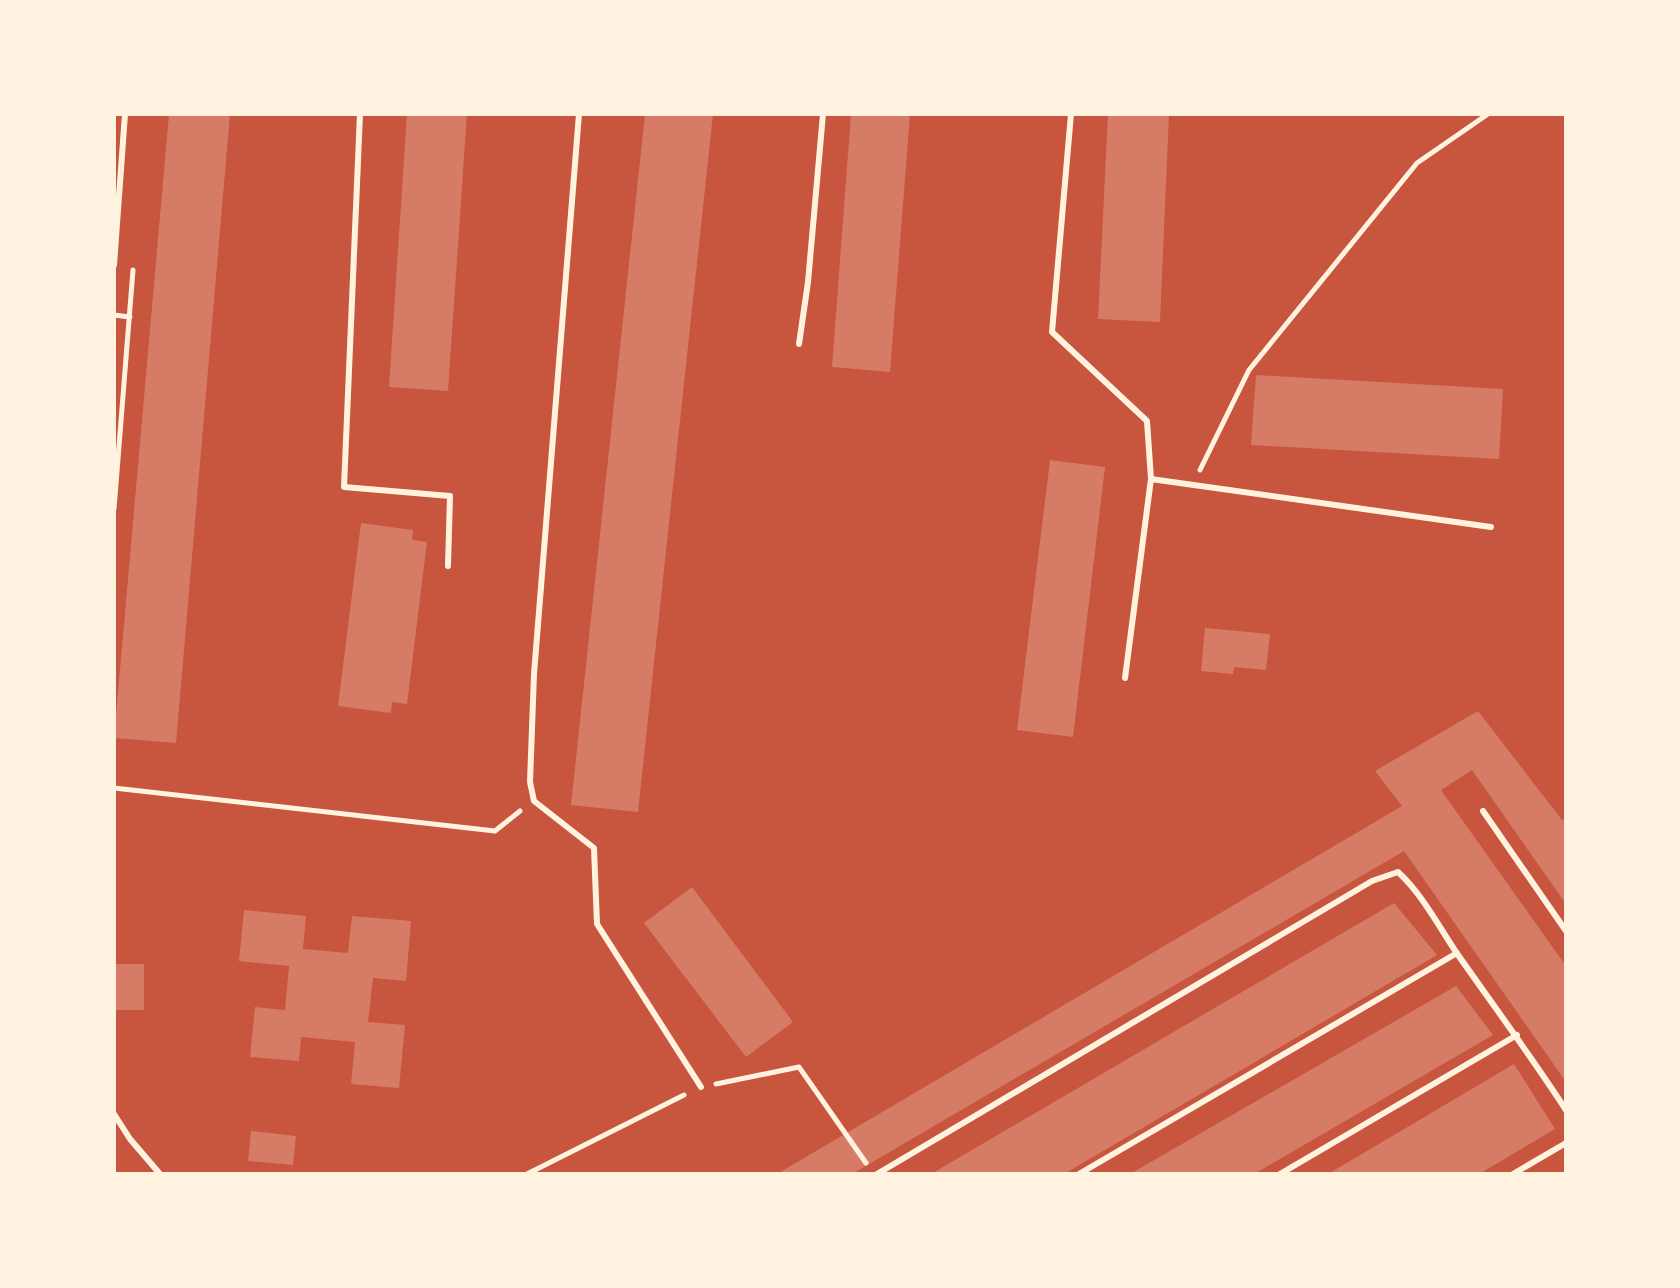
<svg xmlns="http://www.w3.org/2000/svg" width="1680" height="1288" font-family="Montserrat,sans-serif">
<rect width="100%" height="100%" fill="#c8553d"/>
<path fill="#d67c66" d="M 169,114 L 230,114 L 176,743 L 114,738 Z
M 407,114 L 467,114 L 448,391 L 389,387 Z
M 645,114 L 713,114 L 638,812 L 571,805 Z
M 851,114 L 910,114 L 890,372 L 832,367 Z
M 1108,114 L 1169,114 L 1160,322 L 1098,319 Z
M 1256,375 L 1503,389 L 1499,459 L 1251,445 Z
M 1050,460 L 1105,467 L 1073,737 L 1017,730 Z
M 361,523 L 413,530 L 412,540 L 427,542 L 407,704 L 392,702 L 391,713 L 338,706 Z
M 1205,628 L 1270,634 L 1266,670 L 1234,667 L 1233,674 L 1201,671 Z
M 1478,711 L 1562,820 L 1566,819 L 1566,904 L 1472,770 L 1441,790 L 1566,966 L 1566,1082 L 1404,851 L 852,1174 L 777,1174 L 1402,806 L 1375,771 Z
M 692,887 L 793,1022 L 746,1057 L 644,923 Z
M 1394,903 L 1437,955 L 1064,1174 L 931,1174 Z
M 244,910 L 306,916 L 303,949 L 348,953 L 352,916 L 411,921 L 406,981 L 373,978 L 368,1022 L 405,1025 L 399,1088 L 351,1084 L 355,1042 L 301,1037 L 299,1061 L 250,1057 L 255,1007 L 285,1010 L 289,966 L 239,961 Z
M 114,964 L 144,964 L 144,1010 L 114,1010 Z
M 1456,986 L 1493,1035 L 1254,1174 L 1130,1174 Z
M 1514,1064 L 1555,1129 L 1479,1174 L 1328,1174 Z
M 251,1131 L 296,1136 L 293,1165 L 248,1161 Z"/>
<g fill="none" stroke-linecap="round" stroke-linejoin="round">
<path stroke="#fff3e0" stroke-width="5" d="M 114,315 L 130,317
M 1200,470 L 1249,370 L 1417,163 L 1488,114
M 114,509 L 133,270
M 114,788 L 495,831 L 520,811
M 716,1084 L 799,1067 L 866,1163
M 527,1174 L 684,1095"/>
<path stroke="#fff3e0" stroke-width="6" d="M 360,114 L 344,487 L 450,496 L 448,566
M 579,114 L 534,674 L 530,782 L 534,801 L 594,848 L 597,924 L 701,1087
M 1071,114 L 1052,332 L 1147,421 L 1151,479 L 1125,678
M 114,265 L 125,114
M 799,344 L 808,282 L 823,114
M 1151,479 L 1491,527
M 1483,811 L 1566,931
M 114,1114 L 130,1139 L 160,1174
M 877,1174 L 1372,881 L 1398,872 C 1422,894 1438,925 1456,952 C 1493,1005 1531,1056 1566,1110
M 1079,1174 L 1457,953
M 1280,1174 L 1517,1035
M 1513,1174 L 1566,1143"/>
</g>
<rect width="1680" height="1288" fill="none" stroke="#fff3e0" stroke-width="232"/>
</svg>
